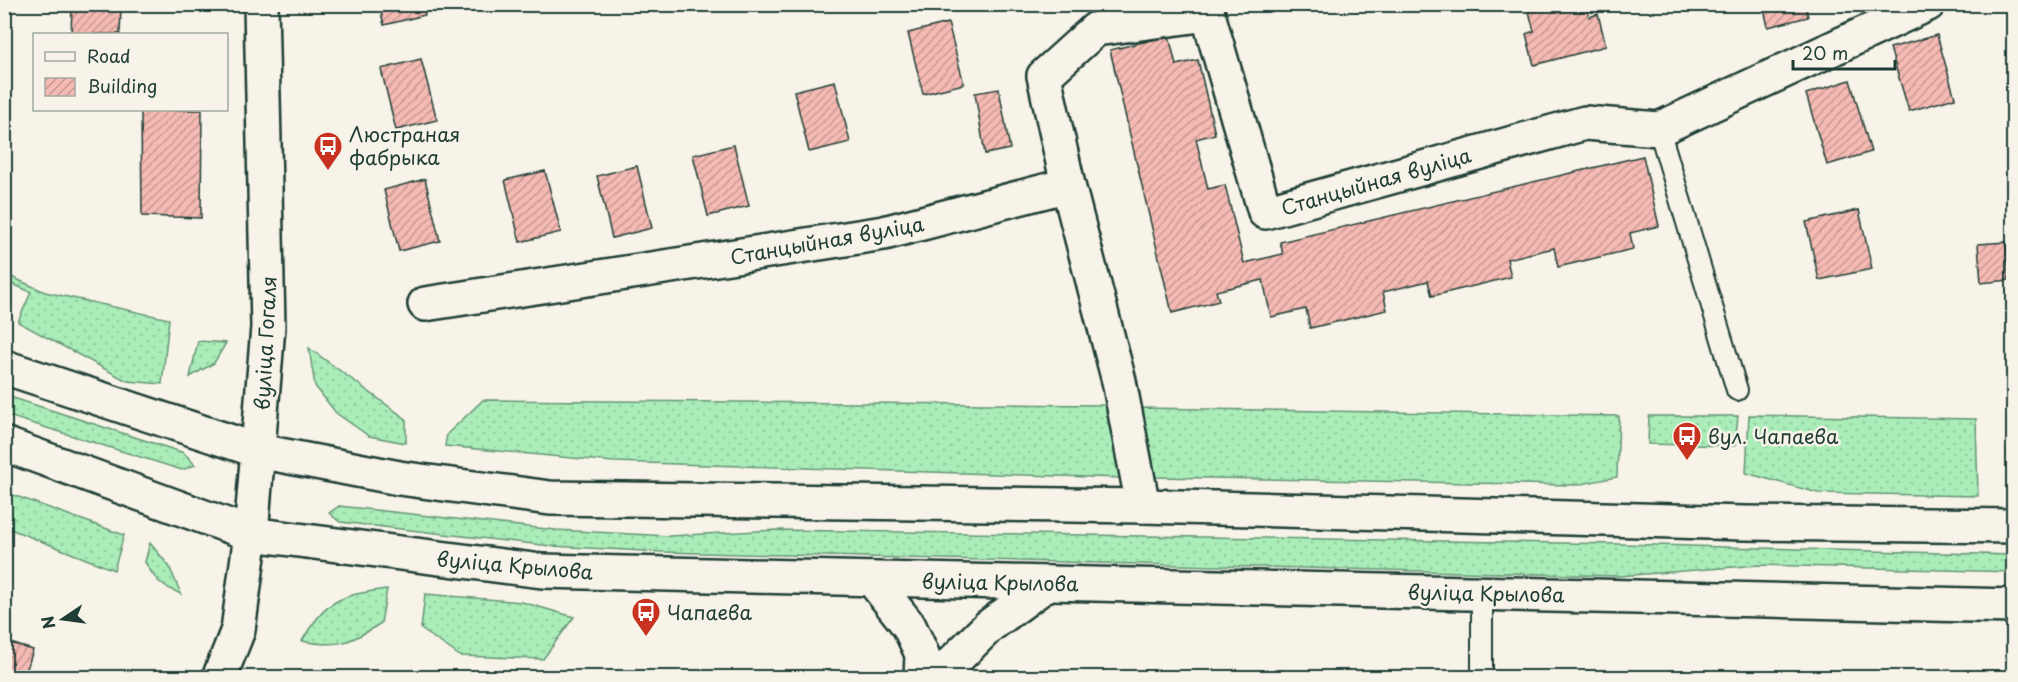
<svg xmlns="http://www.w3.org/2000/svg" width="2018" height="682" font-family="'Playpen Sans',sans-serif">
<defs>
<pattern id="grass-dots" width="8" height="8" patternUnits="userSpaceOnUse" patternTransform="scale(1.5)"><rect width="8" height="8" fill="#aaedb8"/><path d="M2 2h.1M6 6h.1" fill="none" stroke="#92cc9f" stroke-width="1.8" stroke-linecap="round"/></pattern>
<pattern id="building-hatch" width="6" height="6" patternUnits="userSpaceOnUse" patternTransform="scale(1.5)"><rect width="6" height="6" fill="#f5bab3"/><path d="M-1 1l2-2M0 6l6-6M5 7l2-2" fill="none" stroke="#c69892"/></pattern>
</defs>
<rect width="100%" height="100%" fill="#f7f3e8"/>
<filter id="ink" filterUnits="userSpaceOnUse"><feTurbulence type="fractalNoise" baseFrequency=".0167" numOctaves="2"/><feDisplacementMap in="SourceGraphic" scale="12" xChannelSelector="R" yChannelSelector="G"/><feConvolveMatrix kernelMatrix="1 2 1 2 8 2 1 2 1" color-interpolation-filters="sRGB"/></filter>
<g filter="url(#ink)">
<path fill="url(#grass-dots)" stroke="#649576" stroke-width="1.5" d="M 5,274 L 45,292 L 169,319 L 162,384 L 127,381 L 18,322 L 31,292 L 5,281 Z
M 198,341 L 226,343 L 214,363 L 190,377 Z
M 309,348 L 406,419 L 406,443 L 369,436 L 336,413 L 315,386 Z
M 4,395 L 184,453 L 195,465 L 182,470 L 5,415 Z
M 483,400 L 1108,405 L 1122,478 L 614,462 L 445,446 L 447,434 Z
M 1141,408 L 1619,416 L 1617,477 L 1576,485 L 1155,477 Z
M 1749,415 L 1976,419 L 1978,496 L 1818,493 L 1746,473 Z
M 1649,416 L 1738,416 L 1735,446 L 1648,444 Z
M 5,492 L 124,535 L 114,570 L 5,527 Z
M 339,506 L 556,530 L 669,536 L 777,530 L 1621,544 L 2013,555 L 2014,572 L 1759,565 L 1620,576 L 663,552 L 551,546 L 340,522 L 329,513 Z
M 150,543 L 169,566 L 181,594 C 160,585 156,581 145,562 Z
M 387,589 L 381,623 C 350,643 339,648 302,641 C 326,599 341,595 387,589 Z
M 425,594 L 522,602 L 574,617 L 543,659 L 460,656 L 421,629 Z"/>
<path fill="url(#building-hatch)" stroke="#1f3d34" stroke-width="1.5" d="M 379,4 L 423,4 L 425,15 L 384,25 Z
M 1527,4 L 1585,4 L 1589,17 L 1598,14 L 1606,46 L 1534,65 L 1526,34 L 1534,31 Z
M 1763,4 L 1805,4 L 1808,17 L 1768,27 Z
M 72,6 L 121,8 L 120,34 L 71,34 Z
M 948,23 L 964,84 L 923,94 L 908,33 Z
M 1937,35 L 1955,98 L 1909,111 L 1890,48 Z
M 1169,36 L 1176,65 L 1198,60 L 1215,134 L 1196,139 L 1208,189 L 1225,185 L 1244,263 L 1283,254 L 1280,242 L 1643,156 L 1659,226 L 1630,233 L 1633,249 L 1558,267 L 1554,248 L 1507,259 L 1511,277 L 1432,296 L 1428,281 L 1383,292 L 1387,310 L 1310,328 L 1306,309 L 1271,317 L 1263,280 L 1216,291 L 1219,301 L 1172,313 L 1110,50 Z
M 421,59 L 437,120 L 396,130 L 381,69 Z
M 1850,80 L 1871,152 L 1827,165 L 1806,94 Z
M 835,81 L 850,142 L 809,152 L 794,91 Z
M 999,89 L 1010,149 L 985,154 L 975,93 Z
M 141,110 L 202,110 L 201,218 L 142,216 Z
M 734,145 L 749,206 L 708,216 L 693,155 Z
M 637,166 L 652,228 L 612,238 L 597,176 Z
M 545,171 L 561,232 L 520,242 L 505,180 Z
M 425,179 L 440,241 L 399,251 L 384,190 Z
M 1859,210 L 1872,269 L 1819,280 L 1806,222 Z
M 2006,242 L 2009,280 L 1981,283 L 1978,244 Z
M 4,641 L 33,650 L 24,678 L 4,678 Z"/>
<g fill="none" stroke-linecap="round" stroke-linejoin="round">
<g stroke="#1f3d34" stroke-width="24">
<path id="lane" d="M 1659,129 L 1737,390
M 1482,678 L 1482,593"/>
</g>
<g stroke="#1f3d34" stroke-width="38">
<path id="street" d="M 425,304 L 884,233 L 1068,185
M 1143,506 L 1119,381 L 1068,185 L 1044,76 L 1096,29 L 1208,14 L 1265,212 L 1585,123 L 1659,129 L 1928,4
M 872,579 L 909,626 L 922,654 L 921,678
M 937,678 L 989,626 L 1048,583"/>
</g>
<g stroke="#1f3d34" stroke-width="38">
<path id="secondary" d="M 4,367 L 259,451 L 399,478 L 550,498 L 1143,506 L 1744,523 L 2014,526
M 4,444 L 251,534 L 542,571 L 2014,606
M 219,678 L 238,630 L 251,534 L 268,327 L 261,4"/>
</g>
<use href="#lane" stroke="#f7f3e8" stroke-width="20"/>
<use href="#street" stroke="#f7f3e8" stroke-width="33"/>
<use href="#secondary" stroke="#f7f3e8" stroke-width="33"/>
</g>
</g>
<defs>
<g id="bus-pin" transform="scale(1.5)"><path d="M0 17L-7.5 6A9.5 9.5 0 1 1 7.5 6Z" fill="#c8321e" stroke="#f7f3e8"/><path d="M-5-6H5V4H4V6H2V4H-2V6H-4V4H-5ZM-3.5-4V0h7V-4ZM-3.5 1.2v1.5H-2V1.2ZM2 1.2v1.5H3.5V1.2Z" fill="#fff"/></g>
</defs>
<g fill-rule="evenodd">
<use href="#bus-pin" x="328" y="146"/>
<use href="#bus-pin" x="1687" y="436"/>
<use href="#bus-pin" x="646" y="612"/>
</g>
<g text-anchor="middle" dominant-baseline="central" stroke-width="5" stroke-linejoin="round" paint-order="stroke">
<g font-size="20" fill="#1f3d34" stroke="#f7f3e8" text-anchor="start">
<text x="349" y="134">Люстраная<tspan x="349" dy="23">фабрыка</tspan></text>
<text x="1708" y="436">вул. Чапаева</text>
<text x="667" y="612">Чапаева</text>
</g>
<g font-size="20" fill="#1f3d34" stroke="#f7f3e8">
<text transform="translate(1376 181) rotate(-16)">Станцыйная вуліца</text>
<text transform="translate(827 240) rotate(-10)">Станцыйная вуліца</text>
<text transform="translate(265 343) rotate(-87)">вуліца Гогаля</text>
<text transform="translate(515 565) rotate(5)">вуліца Крылова</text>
<text transform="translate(1000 582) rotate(1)">вуліца Крылова</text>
<text transform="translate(1486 593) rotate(1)">вуліца Крылова</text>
</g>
</g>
<rect width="2018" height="682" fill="none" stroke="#f7f3e8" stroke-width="24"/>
<rect x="12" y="12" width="1994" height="658" fill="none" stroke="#1f3d34" stroke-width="2" filter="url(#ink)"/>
<rect x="33" y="33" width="195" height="78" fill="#f7f3e8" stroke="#a1aaa0" stroke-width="1.5"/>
<rect x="45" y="52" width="30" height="9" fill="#f7f3e8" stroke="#a1aaa0" stroke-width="1.5"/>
<text x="87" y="63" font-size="18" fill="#1f3d34">Road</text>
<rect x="45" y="78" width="30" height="18" fill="url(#building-hatch)" stroke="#a1aaa0" stroke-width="1.5"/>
<text x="87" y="93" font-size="18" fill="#1f3d34">Building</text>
<g transform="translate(63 619) rotate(257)" stroke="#f7f3e8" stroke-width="4.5" paint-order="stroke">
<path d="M0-4.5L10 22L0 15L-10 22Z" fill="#1f3d34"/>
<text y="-9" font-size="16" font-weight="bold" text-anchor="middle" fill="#1f3d34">N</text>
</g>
<path d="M1793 60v9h102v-9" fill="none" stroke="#1f3d34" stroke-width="3"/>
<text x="1802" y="60" font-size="18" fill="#1f3d34" stroke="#f7f3e8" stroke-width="4.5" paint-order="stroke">20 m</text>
</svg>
